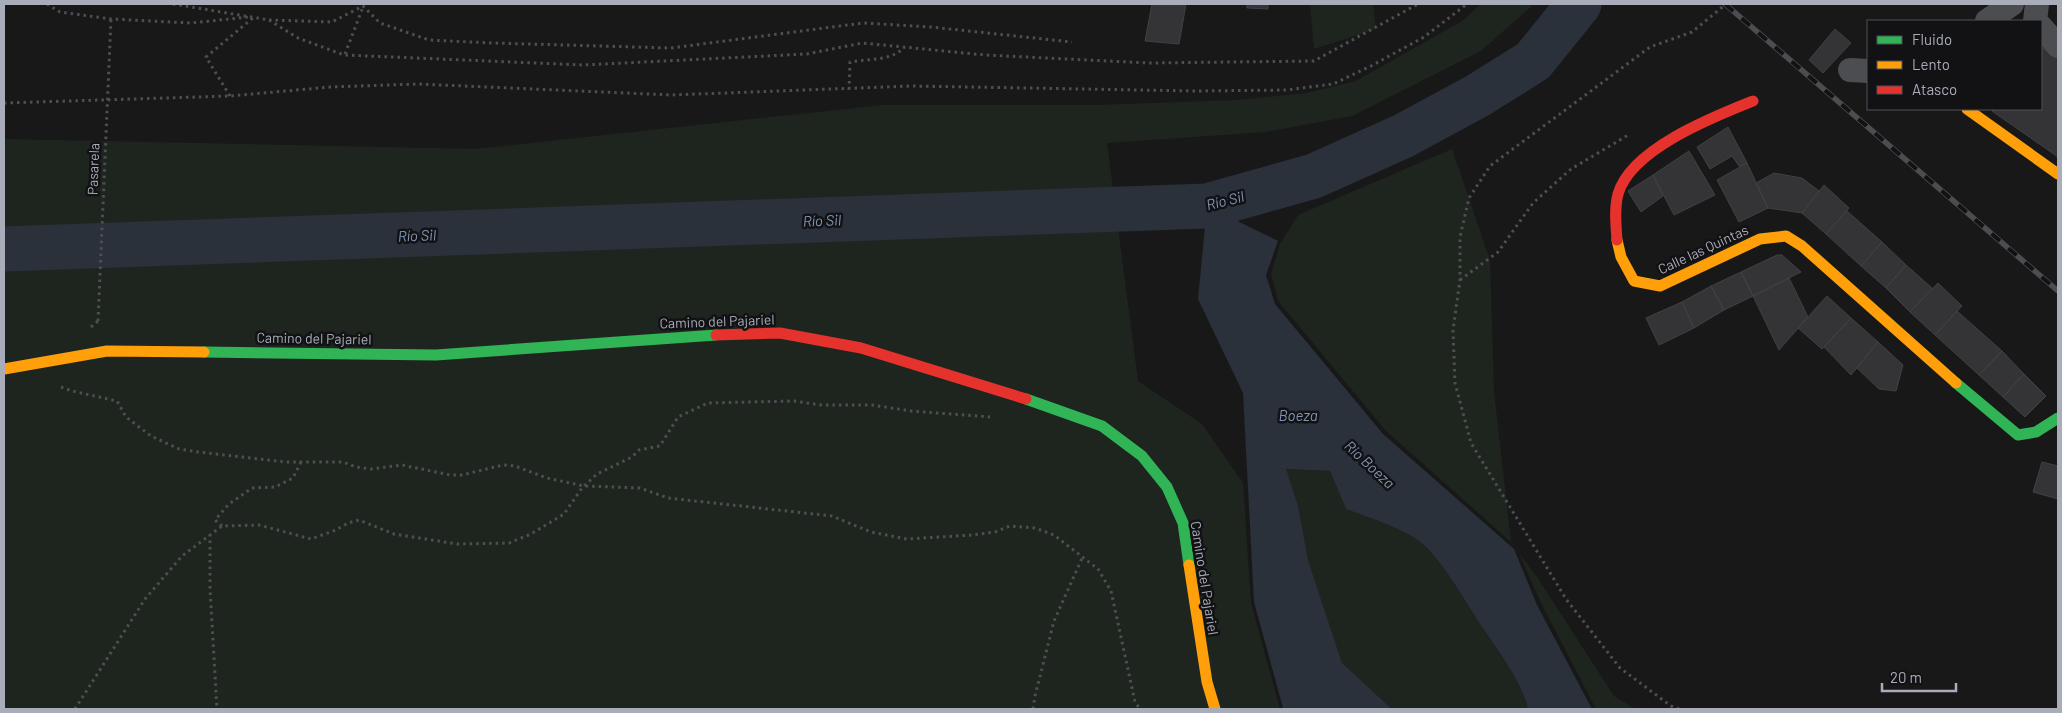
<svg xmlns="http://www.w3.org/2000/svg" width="2062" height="713" font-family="Barlow,sans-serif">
<rect width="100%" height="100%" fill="#181818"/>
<path fill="#1e251f" d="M 1310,4 L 1373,4 L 1376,29 L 1314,49 Z
M 1481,4 L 1534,4 L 1481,51 L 1352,116 L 1266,132 L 1107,143 L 1138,381 L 1202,424 L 1243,483 L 1251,603 L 1280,709 L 4,709 L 4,139 L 476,149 L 883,105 L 1096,105 L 1239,100 L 1307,93 L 1356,81 L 1462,21 Z
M 1452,149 L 1490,260 L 1494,391 L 1511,542 L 1386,431 L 1278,301 L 1271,274 L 1280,244 L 1298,215 Z
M 1285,469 L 1330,471 L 1346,509 C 1367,517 1410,530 1425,546 C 1447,568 1463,598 1480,624 C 1496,648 1522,681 1528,709 L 1392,709 L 1342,663 L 1308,560 L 1298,507 Z
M 1519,553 L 1537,577 L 1614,696 L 1635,709 L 1596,709 L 1541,603 Z"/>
<path fill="#2a313b" d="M 1207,206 L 1278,241 L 1266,275 L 1275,304 L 1383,434 L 1514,549 L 1537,605 L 1592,709 L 1528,709 C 1522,681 1496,648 1480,624 C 1463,598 1447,568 1425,546 C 1409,530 1367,517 1346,509 L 1330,471 L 1286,469 L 1298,506 L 1308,560 L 1342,663 L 1392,709 L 1283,708 L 1254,602 L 1243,393 L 1198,299 Z"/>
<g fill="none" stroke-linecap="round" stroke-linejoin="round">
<path stroke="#2a313b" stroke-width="45" d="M 4,249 L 1207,206 L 1314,176 L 1403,136 L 1477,96 L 1533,61 L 1579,4"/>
</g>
<path fill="#343436" stroke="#404144" d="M 1152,4 L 1186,4 L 1179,44 L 1145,41 Z
M 1247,4 L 1268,4 L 1268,9 L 1247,8 Z
M 1835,29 L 1851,43 L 1823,73 L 1809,60 Z
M 2041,47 L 2058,58 L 2058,157 L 1992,111 L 1994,109 L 2041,109 Z
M 1728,127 L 1747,163 L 1739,166 L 1732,156 L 1710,169 L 1697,147 Z
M 1689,151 L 1715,195 L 1674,215 L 1653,175 Z
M 1747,163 L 1768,208 L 1739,222 L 1717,180 Z
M 1774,173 L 1802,178 L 1819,191 L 1802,213 L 1768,208 L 1756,183 Z
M 1653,175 L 1663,196 L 1641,212 L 1628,191 Z
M 1824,185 L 1849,208 L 1826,234 L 1802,213 Z
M 1847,211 L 1882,242 L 1861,266 L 1826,234 Z
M 1882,242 L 1906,265 L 1886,288 L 1861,266 Z
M 1777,255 L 1782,255 L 1801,272 L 1753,296 L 1741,272 Z
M 1906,265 L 1932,288 L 1910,312 L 1886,288 Z
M 1741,272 L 1753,296 L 1724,310 L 1711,286 Z
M 1789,278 L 1808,317 L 1779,350 L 1753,296 Z
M 1938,283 L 1962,306 L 1935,335 L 1910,312 Z
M 1711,286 L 1724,310 L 1694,328 L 1682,302 Z
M 1827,296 L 1851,318 L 1822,349 L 1798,328 Z
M 1682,302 L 1694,328 L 1659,345 L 1646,318 Z
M 1957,311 L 2002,351 L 1979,375 L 1935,335 Z
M 1851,318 L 1878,342 L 1851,375 L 1824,347 Z
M 1878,342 L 1903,365 L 1896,391 L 1879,389 L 1857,368 Z
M 2002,351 L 2024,374 L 2003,397 L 1979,375 Z
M 2024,374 L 2046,396 L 2025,417 L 2003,397 Z
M 2042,462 L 2058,466 L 2058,499 L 2033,492 Z"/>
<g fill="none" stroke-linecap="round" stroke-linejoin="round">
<path stroke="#4e4e53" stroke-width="3" stroke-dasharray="2.5 4" stroke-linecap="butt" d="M 47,4 L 60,12 L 111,19 L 191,23 L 249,17
M 173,4 L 269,20 L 298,38 L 344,55 L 583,65 L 807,54 L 862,43 L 985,55 L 1149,63 L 1314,61 L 1418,4
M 269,20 L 332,22 L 363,6 L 380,23 L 429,40 L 492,43 L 671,48 L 863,23 L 931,27 L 1072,42
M 345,54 L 363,7
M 849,90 L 850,62 C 871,58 889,62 905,47
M 230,96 L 206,57 L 254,17
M 4,103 L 230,96 L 330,87 L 418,84 L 671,95 L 912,86 L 1196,91 L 1286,90 L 1333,84 L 1371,66 L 1424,37 L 1467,4
M 1460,280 L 1498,252 L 1533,203 L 1571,169 L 1630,134
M 91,327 L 98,321
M 61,387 L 72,391 L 117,401 L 126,417 L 151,436 L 179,449 L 198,452 L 286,462 L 343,462 L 356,467 L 371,469 L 402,465 L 450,475 L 462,475 L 503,465 L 515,466 L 547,478 L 584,486 L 640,488 L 668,498 L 832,516 L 871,532 L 907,539 L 972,535 L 995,532 L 1010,526 L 1035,528 L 1054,535 L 1098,569 L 1111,591 L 1135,702 L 1140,709
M 222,526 L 215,520 L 229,504 L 252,488 L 275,487 L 293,478 L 301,462
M 210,534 L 210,589 L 217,709
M 75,709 L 145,599 L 182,556 L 222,526 L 259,525 L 311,539 L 336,530 L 348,523 L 359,520 L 394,534 L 457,544 L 509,543 L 531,534 L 564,514 L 582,488 L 597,474 L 632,457 L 639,450 L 660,446 L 678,417 L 708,403 L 794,401 L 821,405 L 872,405 L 911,411 L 990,417
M 1033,709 L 1035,696 L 1054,621 L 1083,556
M 1679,709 L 1671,706 L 1620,668 L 1566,599 L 1471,443 L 1455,383 L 1453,330 L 1460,280 L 1460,237 L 1469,198 L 1490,166 L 1650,47 L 1692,32 L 1726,4"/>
<path stroke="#4c4d51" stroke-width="24" d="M 1987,21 L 2012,4
M 2035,21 L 2037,4
M 2041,27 L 2058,46
M 1850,70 L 1868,71"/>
<path stroke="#30b455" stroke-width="11" d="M 204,352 L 436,355 L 716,335
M 1956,383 L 2018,435 L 2036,432 L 2058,418
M 1026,399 L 1102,426 L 1142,456 L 1167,487 L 1183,523 L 1189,565"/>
<path stroke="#ff9f0a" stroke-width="11" d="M 1967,109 L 2058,174
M 1617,240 L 1621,257 L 1634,281 L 1660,286 L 1760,239 L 1786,236 L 1802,246 L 1956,383
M 4,369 L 107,351 L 204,352
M 1189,565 L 1207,682 L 1215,709"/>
<path stroke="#e5322d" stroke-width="11" d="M 1617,240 C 1616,225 1614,209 1618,194 C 1631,149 1713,117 1753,101
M 716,335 L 780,333 L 861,348 L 1026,399"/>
<g stroke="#4c4d50" stroke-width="5.5">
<path id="rail" d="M 1725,4 L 2058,291"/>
</g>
<use href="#rail" stroke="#121214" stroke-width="4" stroke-dasharray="11" stroke-linecap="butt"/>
<path stroke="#4e4e53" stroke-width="3" stroke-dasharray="2.5 4" stroke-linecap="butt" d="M 98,321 L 111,19"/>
</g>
<g text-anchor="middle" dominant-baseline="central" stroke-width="5" stroke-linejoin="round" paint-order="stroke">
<g font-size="14" fill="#a9acb9" stroke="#121214">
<text transform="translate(93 169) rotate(-88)">Pasarela</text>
<text transform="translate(1703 249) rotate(-25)">Calle las Quintas</text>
<text transform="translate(717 321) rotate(-2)">Camino del Pajariel</text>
<text transform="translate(314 338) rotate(1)">Camino del Pajariel</text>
<text transform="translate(1205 578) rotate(81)">Camino del Pajariel</text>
</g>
<g font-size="15" font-style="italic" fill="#7f97b5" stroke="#121214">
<text transform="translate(1225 200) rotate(-14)">Río Sil</text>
<text transform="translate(822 220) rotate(-2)">Río Sil</text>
<text transform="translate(417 235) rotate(-2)">Río Sil</text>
<text x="1298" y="415">Boeza</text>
<text transform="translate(1370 464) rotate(43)">Río Boeza</text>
</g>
</g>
<rect width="2062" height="713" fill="none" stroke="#a9acb9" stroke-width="10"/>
<rect x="1867" y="20" width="175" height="90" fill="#121214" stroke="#4e5056"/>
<rect x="1877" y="36" width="25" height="8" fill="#30b455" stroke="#4e5056"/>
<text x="1912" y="45" font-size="15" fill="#a9acb9">Fluido</text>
<rect x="1877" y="61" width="25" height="8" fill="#ff9f0a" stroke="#4e5056"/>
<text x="1912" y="70" font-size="15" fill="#a9acb9">Lento</text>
<rect x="1877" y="86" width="25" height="8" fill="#e5322d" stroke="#4e5056"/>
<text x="1912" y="95" font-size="15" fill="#a9acb9">Atasco</text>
<path d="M1882 683v8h74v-8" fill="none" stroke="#a9acb9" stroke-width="2.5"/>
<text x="1890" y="683" font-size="15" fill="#a9acb9" stroke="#121214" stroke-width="4" paint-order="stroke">20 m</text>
</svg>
